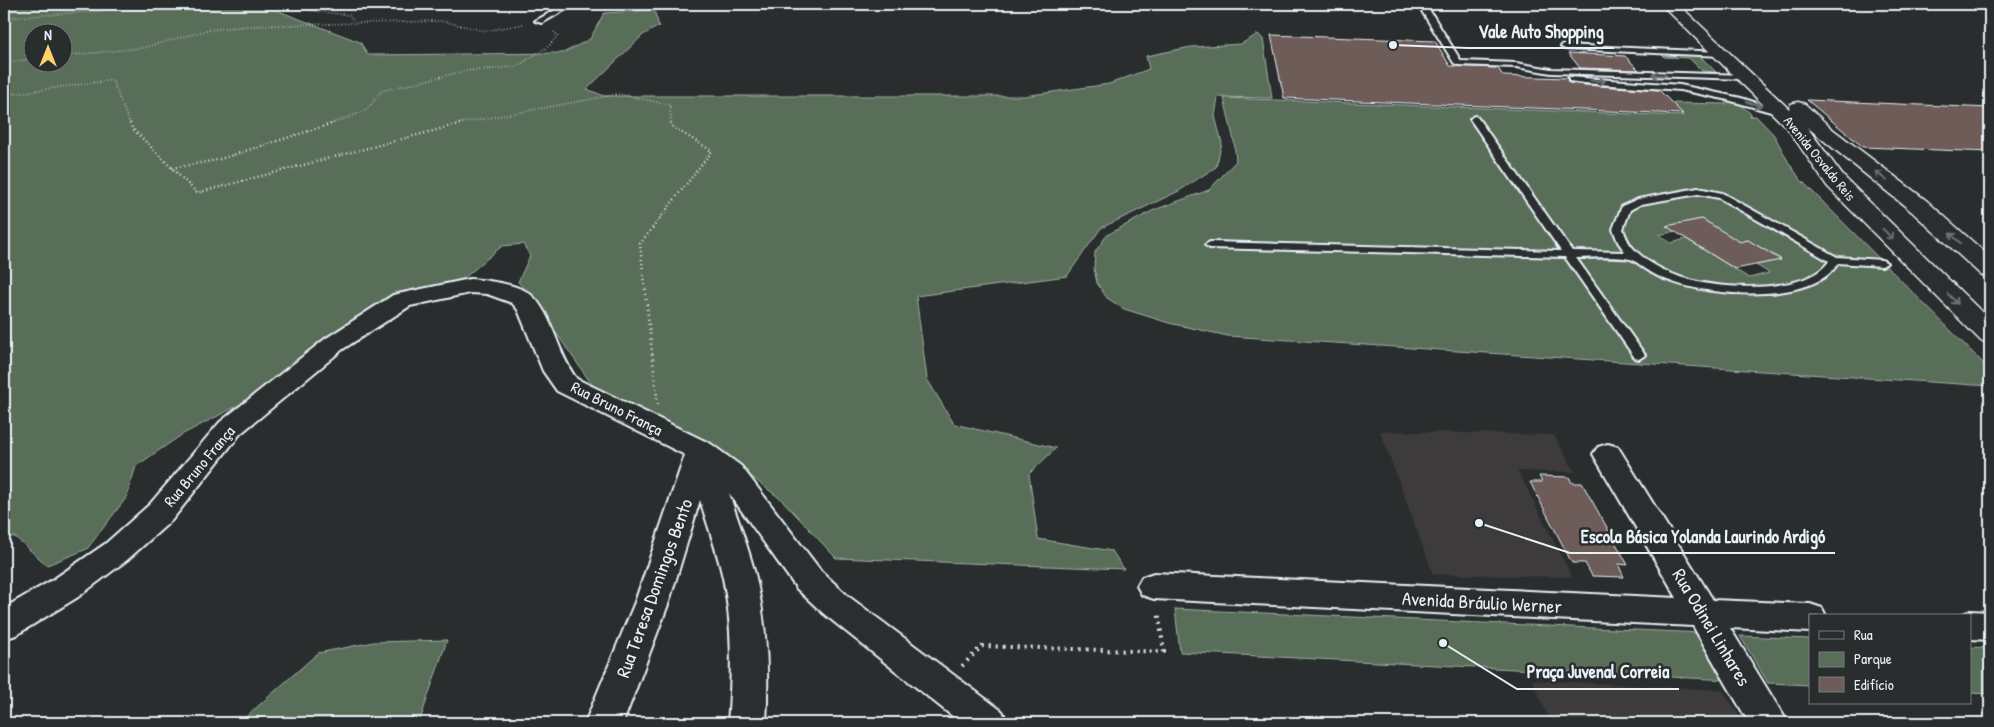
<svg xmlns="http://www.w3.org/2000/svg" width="1994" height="727" font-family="'Patrick Hand',sans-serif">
<rect width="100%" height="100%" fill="#2a2d2e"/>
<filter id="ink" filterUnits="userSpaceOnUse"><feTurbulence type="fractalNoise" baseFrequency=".02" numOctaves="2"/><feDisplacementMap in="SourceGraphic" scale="10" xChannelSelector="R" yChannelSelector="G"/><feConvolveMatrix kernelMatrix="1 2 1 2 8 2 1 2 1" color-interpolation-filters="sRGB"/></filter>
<g filter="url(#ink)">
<path fill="#3e3b3b" d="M 1380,431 L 1554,435 L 1575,472 L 1518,471 L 1572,577 L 1433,574 Z
M 1532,680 L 1722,690 L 1744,723 L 1551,723 Z"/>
<path fill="#586e59" stroke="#a0b0a8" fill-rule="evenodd" d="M 4,4 L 274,4 L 281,12 L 360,42 L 368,55 L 563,53 L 590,39 L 604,13 L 654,10 L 659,26 L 643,35 L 587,89 L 604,96 L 1024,96 L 1109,84 L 1149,69 L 1146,56 L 1191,47 L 1241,44 L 1258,34 L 1263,39 L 1272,98 L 1218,97 L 1215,116 L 1222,143 L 1216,167 L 1179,191 L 1101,228 L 1067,276 L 916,296 L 927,379 L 954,424 L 1056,448 L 1029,474 L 1038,539 L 1112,551 L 1124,569 L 836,558 L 782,500 L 702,439 L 595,389 L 530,295 L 518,282 L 530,256 L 523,244 L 502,246 L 457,284 L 382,303 L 260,394 L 183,434 L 136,466 L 126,498 L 87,549 L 47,565 L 15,537 L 4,536 ZM 32,32 L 62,32 L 62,62 L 32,62 Z
M 1661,54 L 1700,56 L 1716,72 L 1702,71 L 1689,58 L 1664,57 Z
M 1224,98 L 1683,116 L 1672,103 L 1727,104 L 1721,98 L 1739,103 L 1752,115 L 1749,116 L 1756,116 L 1774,135 L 1789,163 L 1800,179 L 1990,370 L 1990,386 L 1228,336 L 1169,323 L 1124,309 L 1107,298 L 1097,283 L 1094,269 L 1095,252 L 1107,235 L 1154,210 L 1209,190 L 1236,161 L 1234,141 ZM 1702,219 L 1740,242 L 1748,240 L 1781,259 L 1756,265 L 1769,273 L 1749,278 L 1686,239 L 1671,243 L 1659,235 L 1675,231 L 1667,226 Z
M 1175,609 L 1702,633 L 1730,680 L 1180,652 Z
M 1740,636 L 1810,639 L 1810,685 L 1768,683 Z
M 447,640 L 419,723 L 239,723 L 318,653 L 374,642 Z
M 1970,647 L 1990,648 L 1990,694 L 1970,693 Z"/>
<path fill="#6e5c59" stroke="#e8f1f8" d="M 1271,35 L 1435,41 L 1450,66 L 1498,68 L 1503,76 L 1567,78 L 1569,83 L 1584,85 L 1659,90 L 1683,114 L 1284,98 Z
M 1568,53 L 1625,56 L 1639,70 L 1580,68 Z
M 1807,100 L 1990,108 L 1990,152 L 1863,147 Z
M 1702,219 L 1740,242 L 1748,240 L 1781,260 L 1735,269 L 1666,226 Z
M 1539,476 L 1569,477 L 1572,483 L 1582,483 L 1628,565 L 1618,564 L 1624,577 L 1592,576 L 1585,563 L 1572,563 L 1530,482 L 1542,482 Z"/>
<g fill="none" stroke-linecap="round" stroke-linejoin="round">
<g stroke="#e8f1f8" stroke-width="4">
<path id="service" d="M 566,4 L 575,4 L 542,23 L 535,21 Z
M 1421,6 L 1427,6 L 1461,61 L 1516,63 L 1551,69 L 1746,75 L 1750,77 L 1746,79 L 1551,73 L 1516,67 L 1458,65 L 1454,63 L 1420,8 Z
M 1562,45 L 1722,52 L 1726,54 L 1722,56 L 1565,49 L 1561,47 Z
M 1569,77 L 1680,85 L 1741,98 L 1786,112 L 1782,115 L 1724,99 L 1680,90 L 1584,83 L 1569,81 Z
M 1474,116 L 1477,117 L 1572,251 L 1625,252 L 1618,242 L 1613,229 L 1622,206 L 1638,199 L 1698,188 L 1722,193 L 1837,257 L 1882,260 L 1887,263 L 1882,266 L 1838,263 C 1814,305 1708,296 1670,281 C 1661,278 1653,274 1646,269 C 1641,266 1635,260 1630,259 C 1613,256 1593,258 1576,258 L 1645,355 L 1639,359 L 1635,358 L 1565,257 L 1210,248 L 1205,245 L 1210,242 L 1561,251 L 1470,119 ZM 1698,194 L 1719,198 L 1829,261 C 1808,293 1731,289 1698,282 C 1675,277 1650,266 1634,249 C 1628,243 1626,237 1623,229 L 1630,210 L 1641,204 Z"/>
</g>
<g stroke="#e8f1f8" stroke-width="4">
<path id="minor" d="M 470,279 C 486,280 518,284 530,294 C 552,311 558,356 577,379 L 711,444 L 741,466 L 821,571 L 848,596 L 1002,711 L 1008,723 L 961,723 L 824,614 L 797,589 L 729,493 C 738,521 749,549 756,578 C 767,626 769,675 766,723 L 728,723 C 732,674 733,626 723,578 C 717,551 708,526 700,500 L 669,602 L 623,723 L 585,723 L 635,602 L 685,455 L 557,391 L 543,371 L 518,310 L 512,303 L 487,294 L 470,293 L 410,306 L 343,349 L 240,434 L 172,520 L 127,560 L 78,597 L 16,635 L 4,639 L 4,608 L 54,579 L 105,544 L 150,504 L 220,422 L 325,339 L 393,295 Z
M 1608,444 L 1618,447 L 1713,600 L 1810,604 L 1822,608 L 1826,616 L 1810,616 L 1810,632 L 1730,628 L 1788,723 L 1749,723 L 1693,626 L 1154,599 L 1142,595 L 1137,586 L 1142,577 L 1154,573 L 1677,598 L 1593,454 L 1598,447 Z
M 1970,611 L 1990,612 L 1990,640 L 1970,639 L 1970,616 L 1958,616 Z"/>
</g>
<g stroke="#e8f1f8" stroke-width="3">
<path id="primary" d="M 1661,4 L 1678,4 L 1789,109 L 1791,104 L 1798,102 L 1805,104 L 1831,128 L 1927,201 L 1990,257 L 1990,277 L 1981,275 L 1911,211 L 1807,127 L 1843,176 L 1990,320 L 1990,343 L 1981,341 L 1827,186 L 1788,129 Z"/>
</g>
<path stroke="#e8f1f8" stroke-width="2" stroke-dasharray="0.5 2.5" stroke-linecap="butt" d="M 278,4 L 282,7 L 349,15 L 354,22
M 4,18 L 98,11 L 145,4
M 62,56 L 142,48 L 208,30 L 248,26 L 441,21 L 486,31 L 524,24
M 4,63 L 32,59
M 4,95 L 112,80 L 130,124
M 331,124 L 367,110 L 381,91 L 465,71 L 516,67 L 549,46 L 558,35 L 552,31
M 456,124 L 619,94 L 670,105 L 671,124"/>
<path stroke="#e8f1f8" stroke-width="2.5" stroke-dasharray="1 3" stroke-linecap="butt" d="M 130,123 L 132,128 L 197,193 L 463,123
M 172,168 L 217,160 L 334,123
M 644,280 L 640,244 L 712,151 L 671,126 L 671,123"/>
<path stroke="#e8f1f8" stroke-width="3" stroke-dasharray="1 4" stroke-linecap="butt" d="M 644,279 L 658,406"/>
<path stroke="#e8f1f8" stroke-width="4" stroke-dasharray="2 5" stroke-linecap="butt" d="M 962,666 L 982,646 L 1164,652 L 1158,611"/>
<use href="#service" fill="#2a2d2e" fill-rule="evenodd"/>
<use href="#minor" fill="#2a2d2e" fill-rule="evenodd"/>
<use href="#primary" fill="#2a2d2e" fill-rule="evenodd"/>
</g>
<defs><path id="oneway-shaft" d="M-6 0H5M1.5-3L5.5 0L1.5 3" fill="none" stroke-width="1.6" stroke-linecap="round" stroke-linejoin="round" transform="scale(1.25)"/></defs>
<g stroke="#6c7275">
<use href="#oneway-shaft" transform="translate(1659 75) rotate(-178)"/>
<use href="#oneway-shaft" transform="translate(1598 81) rotate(4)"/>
<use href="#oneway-shaft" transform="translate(1754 104) rotate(16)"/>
<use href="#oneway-shaft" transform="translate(1881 176) rotate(-142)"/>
<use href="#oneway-shaft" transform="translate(1888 234) rotate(45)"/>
<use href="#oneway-shaft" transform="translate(1955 238) rotate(-138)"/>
<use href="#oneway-shaft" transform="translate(1953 299) rotate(45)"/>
</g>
</g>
<g text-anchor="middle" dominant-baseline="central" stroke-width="5" stroke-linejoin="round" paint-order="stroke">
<g font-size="14" fill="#e8f1f8" stroke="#2a2d2e">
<text transform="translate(1820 158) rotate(51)">Avenida Osvaldo Reis</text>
</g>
<g font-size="16" fill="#e8f1f8" stroke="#2a2d2e">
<text transform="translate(617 408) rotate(27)">Rua Bruno França</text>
<text transform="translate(199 466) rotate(-50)">Rua Bruno França</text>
</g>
<g font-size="19" fill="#e8f1f8" stroke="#2a2d2e">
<text transform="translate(654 588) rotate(-70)">Rua Teresa Domingos Bento</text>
<text transform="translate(1482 602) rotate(3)">Avenida Bráulio Werner</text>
<text transform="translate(1712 627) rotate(59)">Rua Odinei Linhares</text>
</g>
</g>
<path fill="none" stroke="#e8f1f8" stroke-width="2" d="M1393 45L1468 48H1614M1479 523L1570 553H1835M1443 643L1517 689H1679"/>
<g fill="#e8f1f8" stroke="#2a2d2e" stroke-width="2">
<circle cx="1393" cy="45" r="5"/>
<circle cx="1479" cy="523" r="5"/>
<circle cx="1443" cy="643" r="5"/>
</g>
<g font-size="18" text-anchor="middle" font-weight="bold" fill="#e8f1f8" stroke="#2a2d2e" stroke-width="5" stroke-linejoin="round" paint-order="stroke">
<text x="1541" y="38">Vale Auto Shopping</text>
<text x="1703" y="543">Escola Básica Yolanda Laurindo Ardigó</text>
<text x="1598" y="678">Praça Juvenal Correia</text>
</g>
<rect width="1994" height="727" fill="none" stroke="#2a2d2e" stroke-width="20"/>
<rect x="10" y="10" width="1974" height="707" fill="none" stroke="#e8f1f8" stroke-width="2" filter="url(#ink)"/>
<rect x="1809" y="614" width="162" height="90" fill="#2a2d2e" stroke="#767b7f"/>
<rect x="1819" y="631" width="25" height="8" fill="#2a2d2e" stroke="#767b7f"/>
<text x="1854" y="640" font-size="15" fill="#e8f1f8">Rua</text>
<rect x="1819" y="652" width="25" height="15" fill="#586e59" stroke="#767b7f"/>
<text x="1854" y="664" font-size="15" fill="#e8f1f8">Parque</text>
<rect x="1819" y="677" width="25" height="15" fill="#6e5c59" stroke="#767b7f"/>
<text x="1854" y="690" font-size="15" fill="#e8f1f8">Edifício</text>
<g transform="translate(48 48)"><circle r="24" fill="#2a2d2e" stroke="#767b7f"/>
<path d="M0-4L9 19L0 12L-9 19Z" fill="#ffd166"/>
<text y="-8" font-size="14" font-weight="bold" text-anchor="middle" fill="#e8f1f8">N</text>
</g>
</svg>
